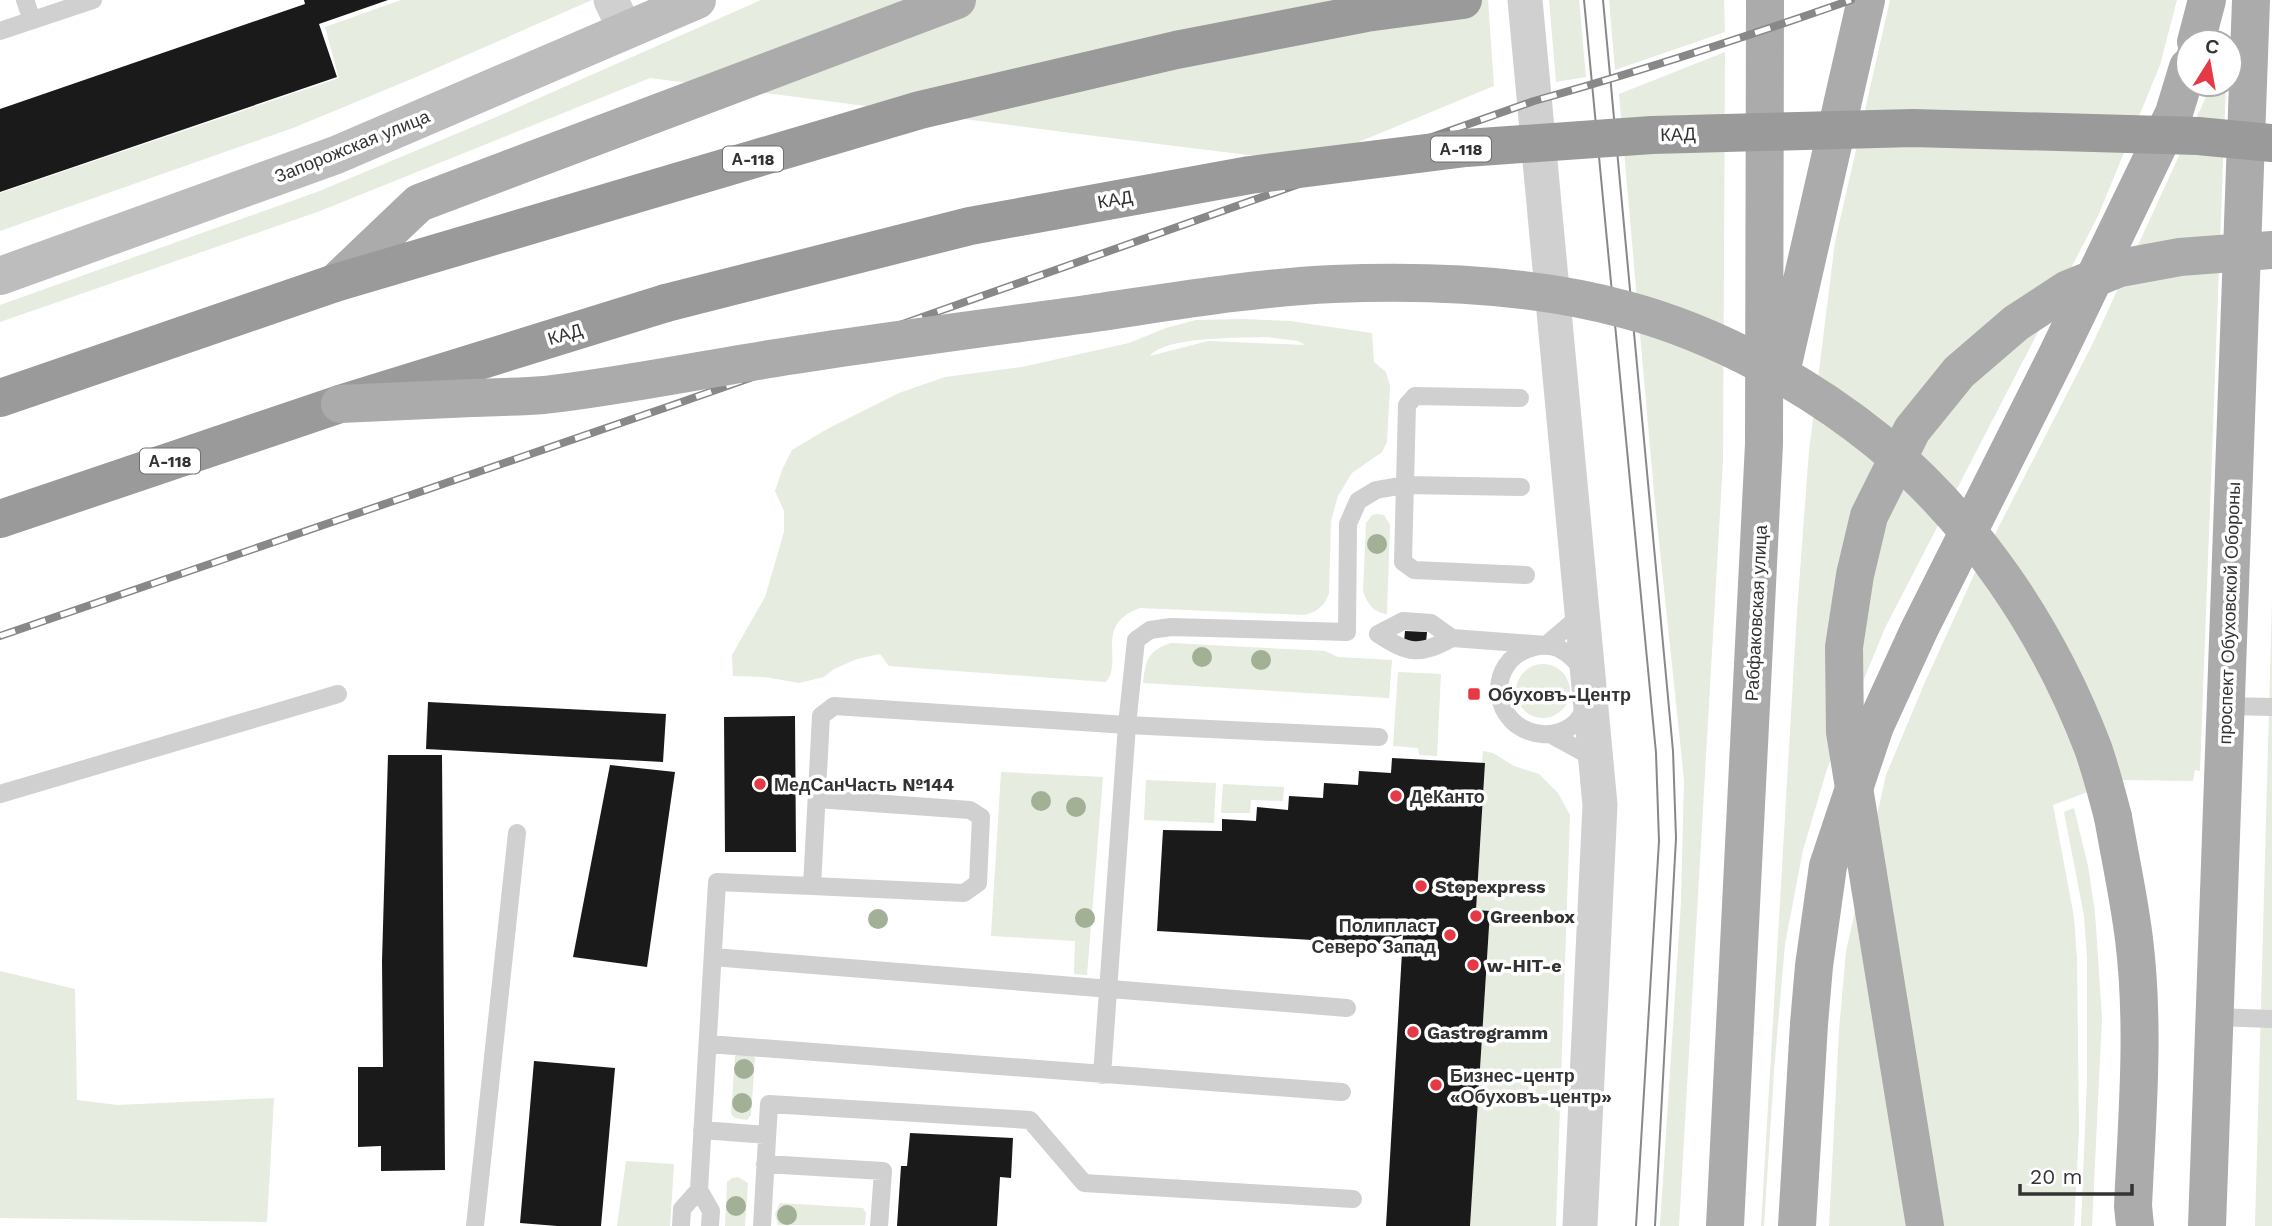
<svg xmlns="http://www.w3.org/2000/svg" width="2272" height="1226" font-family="'Work Sans',sans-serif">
<rect width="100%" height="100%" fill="#fff"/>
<path fill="#e6ecdf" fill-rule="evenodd" d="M 401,0 L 592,0 L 414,78 L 293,128 L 0,231 L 0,193 L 339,78 L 325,27 Z
M 761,0 L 1488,0 L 1494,86 L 1320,158 L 1248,155 L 1087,135 L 650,78 L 320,211 L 0,322 L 0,305 L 317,192 L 494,118 Z
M 1549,0 L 1579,0 L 1586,77 L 1556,82 Z
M 1609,0 L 1724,0 L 1725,32 L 1615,70 Z
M 1890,0 L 2177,0 L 2160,65 L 2098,216 L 1885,628 L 1827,769 L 1803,850 L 1785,944 L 1774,1071 L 1764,1226 L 1761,1226 L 1797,612 L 1809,451 L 1835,242 Z
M 1725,52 L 1723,461 L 1679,1226 L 1660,1226 L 1681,902 L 1684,780 L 1654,493 L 1619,94 Z
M 2212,84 L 2226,84 L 2200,771 L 2195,770 L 2193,781 L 2120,780 L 2053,805 L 2074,917 L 2077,959 L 2079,1131 L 2074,1226 L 1829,1226 L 1839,1030 L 1846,951 L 1886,775 L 1925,682 L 1973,577 L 2093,343 Z
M 1242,319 L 1290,321 L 1372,333 L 1374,362 L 1386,372 L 1390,386 L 1387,442 L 1382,452 L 1352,473 L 1338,496 L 1331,521 L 1329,593 C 1325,606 1317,612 1304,615 L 1140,608 C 1093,625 1124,660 1106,682 L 889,666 L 880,654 L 857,659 L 834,669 L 824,677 L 799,683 L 765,677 L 733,676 L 732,655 L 765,597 L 784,532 L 784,511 L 775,491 L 782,470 L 792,450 L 829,428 L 899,393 L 945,377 L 1022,367 L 1129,343 L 1166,328 L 1196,320 ZM 1267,337 L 1298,341 L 1305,345 L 1208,341 L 1150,356 C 1165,336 1242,338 1267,337 Z
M 1378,514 L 1384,515 L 1390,525 L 1387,614 C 1374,613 1367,604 1363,591 L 1366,523 L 1372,515 Z
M 2272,600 L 2272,1226 L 2255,1226 Z
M 1171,643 L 1325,651 L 1338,657 L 1392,660 L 1389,698 L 1143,683 C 1146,660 1147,651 1171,643 Z
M1516 691a27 27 0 1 1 54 0a27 27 0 1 1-54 0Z
M 1398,672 L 1441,674 L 1437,756 L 1419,755 L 1418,748 L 1393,746 Z
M 1483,751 L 1493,753 L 1514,766 L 1539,774 L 1558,793 L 1570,815 L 1556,1226 L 1470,1226 L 1490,911 L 1476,910 L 1485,764 L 1482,763 Z
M 1001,772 L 1103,777 L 1087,975 L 1074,974 L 1075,941 L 991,936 Z
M 1146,780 L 1216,783 L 1214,823 L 1144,820 Z
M 1223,784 L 1284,787 L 1283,801 L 1251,800 L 1250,813 L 1221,813 Z
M 2074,808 L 2088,866 L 2095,913 L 2102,1017 L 2092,1226 L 2081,1226 L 2087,1079 L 2087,958 L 2084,916 L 2064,812 Z
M 0,971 L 75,989 L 77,1100 L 117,1105 L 274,1098 L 267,1222 L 0,1218 Z
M 739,1053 L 751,1053 L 755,1058 L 751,1115 L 747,1120 L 735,1118 L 731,1114 L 735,1056 Z
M 626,1161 L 674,1164 L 670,1226 L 617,1226 Z
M 738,1177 L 748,1183 L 745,1226 L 725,1226 L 727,1182 L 732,1178 Z
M 780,1203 L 863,1208 L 866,1213 L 865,1225 L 778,1225 L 775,1214 Z"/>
<path fill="#1a1a1a" d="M 304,0 L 388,0 L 319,24 L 337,77 L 0,192 L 0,109 L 305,4 Z
M 1405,631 L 1427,632 L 1426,643 L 1404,642 Z
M 428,702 L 666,714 L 663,762 L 426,749 Z
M 795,716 L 796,852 L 725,852 L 724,717 Z
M 388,755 L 442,755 L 445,1170 L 381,1171 L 381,1146 L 358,1147 L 358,1067 L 383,1067 L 382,961 Z
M 1392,758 L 1485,763 L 1476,910 L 1490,911 L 1470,1226 L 1386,1226 L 1403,935 L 1380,944 L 1157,931 L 1163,830 L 1222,831 L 1222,819 L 1256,821 L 1257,807 L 1288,810 L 1289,796 L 1323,798 L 1324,783 L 1358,785 L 1359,771 L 1391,773 Z
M 610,765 L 675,772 L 647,967 L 573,957 Z
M 534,1061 L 615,1068 L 601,1226 L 557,1226 L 520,1223 Z
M 910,1133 L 1013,1138 L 1011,1178 L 1000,1177 L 997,1226 L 897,1226 L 901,1166 L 907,1166 Z"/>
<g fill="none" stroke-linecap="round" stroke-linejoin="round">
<path stroke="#d0d0d0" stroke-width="18" d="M 25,0 L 32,20
M 0,31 L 93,0
M 1520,398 L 1415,396 L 1407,405 L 1403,562 L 1414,570 L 1526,575
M 1403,621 L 1431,623 L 1452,638 C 1419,656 1409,654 1378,634 Z
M 1452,638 L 1546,645 L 1573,622 L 1577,609
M 1583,670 C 1570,653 1557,642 1534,647 C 1483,660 1490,729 1542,734 C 1553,735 1568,731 1576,722 C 1581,717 1584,710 1588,704
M 2226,706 L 2272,707
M 1552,735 L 1583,752 L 1595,764
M 0,794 L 338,694
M 812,886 L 964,893 L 978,883 L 981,817 L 970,810 L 817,799
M 713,957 L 1347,1008
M 2215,1017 L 2272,1019
M 708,1044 L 1342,1092
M 1102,1075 L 1127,725 L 1136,640 L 1150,630 L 1171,627 L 1347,632 L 1348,524 L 1358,501 L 1376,490 L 1405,485 L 1521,487
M 702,1130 L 767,1135
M 765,1164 L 883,1171 L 879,1226
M 699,1190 L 717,882 L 812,886 L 821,716 L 834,706 L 1127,725 L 1379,737
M 475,1226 L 517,833
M 681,1226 L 682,1209 L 699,1190 L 711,1211 L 710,1226
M 762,1226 L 769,1104 L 1030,1120 L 1084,1183 L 1353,1199"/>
<path stroke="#d0d0d0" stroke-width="35" d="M 611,0 L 626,32
M 1525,0 L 1600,805 L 1580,1226"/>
<path stroke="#bdbdbd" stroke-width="38" d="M 0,276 L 336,155 L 697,0"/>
<path stroke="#ababab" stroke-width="38" d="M 2196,42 L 2207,0
M 335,283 L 419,203 L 957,0
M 1780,377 L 1866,0
M 2113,817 C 2120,857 2129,898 2134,939 C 2145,1027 2137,1118 2133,1206 L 2135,1226
M 1725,1226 L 1764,444 L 1765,0
M 1797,1226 L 1809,1024 L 1814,966 L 1828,866 L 1875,726 L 1919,630 L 2057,355 L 2174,113 L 2188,67
M 2207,1226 L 2251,0"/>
<path stroke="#9a9a9a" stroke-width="38" d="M 0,398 L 335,283 L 920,110 L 1176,50 L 1366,13 L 1463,0
M 0,519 L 340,404 L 666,303"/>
<path stroke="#888" stroke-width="2" d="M 1584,0 L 1656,753 L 1659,841 L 1636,1226
M 1603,0 L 1673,751 L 1676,838 L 1655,1226"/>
<g stroke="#888" stroke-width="8">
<path id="rail" d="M 0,636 L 676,404 L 1534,101 C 1641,71 1746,37 1851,0"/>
</g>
<use href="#rail" stroke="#fff" stroke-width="5" stroke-dasharray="16" stroke-linecap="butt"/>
<path stroke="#ababab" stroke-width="38" d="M 340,404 C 384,402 428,400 472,398 C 496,397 520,397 544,395 C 622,386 699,370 776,358 C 877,342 978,329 1080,315 C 1164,303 1248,288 1333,284 C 1430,280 1533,284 1627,310 C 1716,334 1808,384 1879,442 C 1976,523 2048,630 2093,748 C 2101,771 2107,794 2113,817
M 1925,1226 L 1845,732 L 1844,647 L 1855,575 L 1869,516 L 1912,430 L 1959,372 L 2016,323 L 2068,289 L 2120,268 L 2180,257 L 2272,250"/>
<path stroke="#9a9a9a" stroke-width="38" d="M 666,303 L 970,226 L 1250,175 L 1466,148 L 1652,135 L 1913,128 L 2198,136 L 2272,143"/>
</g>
<g fill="#a2b095">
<circle cx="1377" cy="544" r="10"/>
<circle cx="1202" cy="657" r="10"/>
<circle cx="1261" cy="660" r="10"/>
<circle cx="1041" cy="801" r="10"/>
<circle cx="1076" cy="807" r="10"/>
<circle cx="1085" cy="918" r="10"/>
<circle cx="878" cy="919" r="10"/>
<circle cx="744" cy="1069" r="10"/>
<circle cx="742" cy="1103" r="10"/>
<circle cx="736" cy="1206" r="10"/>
<circle cx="787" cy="1215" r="10"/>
</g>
<g fill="#e63946" stroke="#fff" stroke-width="2.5">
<rect x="1467" y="687" width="14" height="14" rx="3.5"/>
<circle cx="760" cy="784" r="7"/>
<circle cx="1396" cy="796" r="7"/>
<circle cx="1421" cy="886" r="7"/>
<circle cx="1476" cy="916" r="7"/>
<circle cx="1450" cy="935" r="7"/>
<circle cx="1473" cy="965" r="7"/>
<circle cx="1413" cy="1032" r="7"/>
<circle cx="1436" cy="1085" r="7"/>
</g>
<g text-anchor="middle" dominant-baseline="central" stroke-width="7" stroke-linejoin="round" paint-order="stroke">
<g fill="#fff" stroke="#707070" stroke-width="2">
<rect x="1431" y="136.5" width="60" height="25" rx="5"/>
<rect x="723" y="146.5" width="60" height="25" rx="5"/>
<rect x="140" y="448.5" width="60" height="25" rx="5"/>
</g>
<g font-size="16" font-weight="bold" fill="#333">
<text x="1461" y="149">А-118</text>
<text x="753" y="159">А-118</text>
<text x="170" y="461">А-118</text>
</g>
<g font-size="18" fill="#333" stroke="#fff">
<text transform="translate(1678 134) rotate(-2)">КАД</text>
<text transform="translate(352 146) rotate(-22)">Запорожская улица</text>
<text transform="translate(1115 199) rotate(-10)">КАД</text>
<text transform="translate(565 334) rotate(-17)">КАД</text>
<text transform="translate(1756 613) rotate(-87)">Рабфаковская улица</text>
<text transform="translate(2229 613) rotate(-88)">проспект Обуховской Обороны</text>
</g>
<g font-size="18" font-weight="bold" fill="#333" stroke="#fff" text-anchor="start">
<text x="1488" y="694">Обуховъ-Центр</text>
<text x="774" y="784">МедСанЧасть №144</text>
<text x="1410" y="796">ДеКанто</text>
<text x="1435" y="886">Stopexpress</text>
<text x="1490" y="916">Greenbox</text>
<text x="1436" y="925" text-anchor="end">Полипласт<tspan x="1436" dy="21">Северо Запад</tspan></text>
<text x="1487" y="965">w-HIT-e</text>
<text x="1427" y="1032">Gastrogramm</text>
<text x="1450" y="1075">Бизнес-центр<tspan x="1450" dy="21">«Обуховъ-центр»</tspan></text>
</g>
</g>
<g transform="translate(2209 63) rotate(11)"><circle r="33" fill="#ffffff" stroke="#adadad" stroke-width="2"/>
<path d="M0-5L12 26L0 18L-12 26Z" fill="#e63946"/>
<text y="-10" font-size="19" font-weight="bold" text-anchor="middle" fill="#333333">С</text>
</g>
<path d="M2020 1184v10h112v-10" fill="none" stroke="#333333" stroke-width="3.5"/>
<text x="2030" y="1184" font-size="21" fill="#333333" stroke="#ffffff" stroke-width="5" paint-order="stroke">20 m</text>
</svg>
